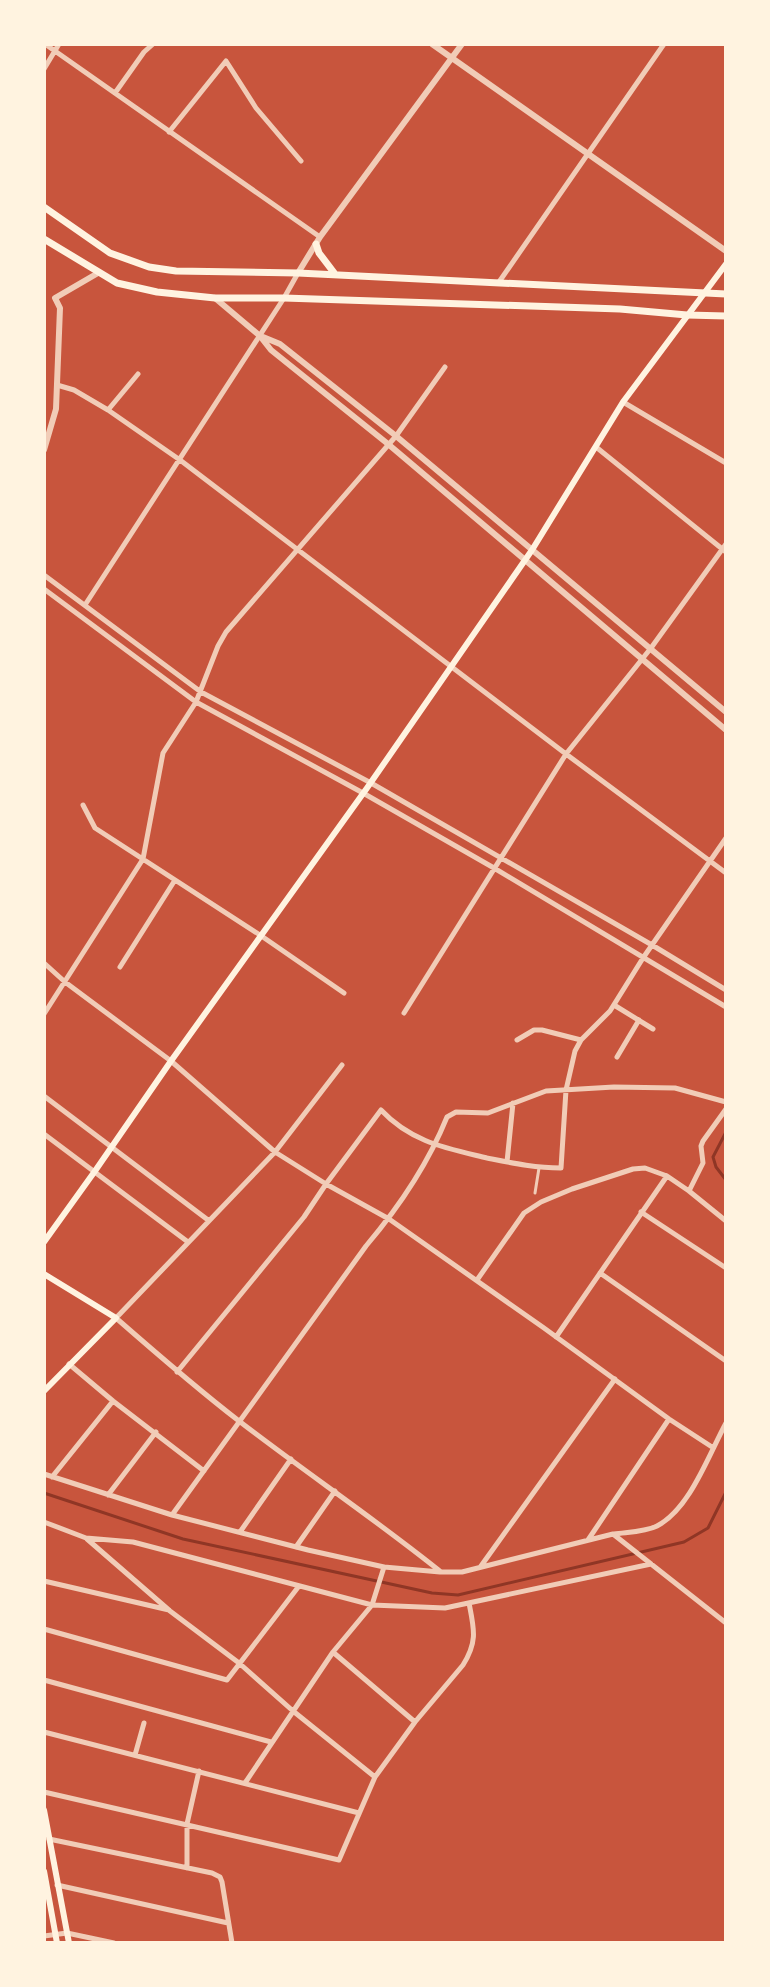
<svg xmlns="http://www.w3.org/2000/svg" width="770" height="1987" font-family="'Titillium Web',sans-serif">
<rect width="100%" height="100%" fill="#c8553d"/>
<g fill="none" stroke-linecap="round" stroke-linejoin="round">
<path stroke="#8f3625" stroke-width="3" d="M 726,1132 L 713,1157 L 716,1167 L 726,1180
M 44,1493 L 183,1539 L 432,1593 L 458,1595 L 684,1542 L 708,1528 L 726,1492"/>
<path stroke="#f1ccb7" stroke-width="3" d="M 535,1193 L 539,1168"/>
<path stroke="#f1ccb7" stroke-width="5" d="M 45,44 L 320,237
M 44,69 L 59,44
M 115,93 L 144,52 L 153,44
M 169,132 L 226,61 L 256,108 L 301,161
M 499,282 L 664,44
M 57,385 L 74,390 L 108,410 L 180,460 L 566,754 L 726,873
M 623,402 L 726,463
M 108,410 L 138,374
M 596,447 L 726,552
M 44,575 L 201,692 L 371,783 L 652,945 L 726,990
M 44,589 L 196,702 L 363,793 L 494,868 L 726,1007
M 85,605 L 284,298 L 298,273
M 83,805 L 95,828 L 260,935 L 344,993
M 44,963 L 65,982 L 171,1061 L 275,1152 L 326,1184 L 389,1219 L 544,1328 L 669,1419 L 712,1447
M 120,967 L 175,880
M 614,1005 L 653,1029
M 404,1013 L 566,754 L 651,648 L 726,544
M 44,1014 L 143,859 L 163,753 L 196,702 L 218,646 L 226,632 L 396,436 L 445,367
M 517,1040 L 534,1030 L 542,1030 L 581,1040
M 617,1057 L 639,1020
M 342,1065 L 275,1152 L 116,1318 C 156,1353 196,1388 239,1421 C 305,1472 375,1519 441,1572 L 462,1572 L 613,1534 L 726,1623
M 44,1096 L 208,1220
M 44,1134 L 188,1242
M 507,1162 L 513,1103
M 689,1191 L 703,1163 L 701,1146 L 703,1141 L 726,1109
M 641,1212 L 726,1268
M 600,1273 L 726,1361
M 477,1280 L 524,1213 L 541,1202 L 572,1189 L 633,1169 L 645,1168 L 667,1176 L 689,1191 L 726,1221
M 556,1337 L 667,1176
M 69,1364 L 113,1401 L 204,1471
M 177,1372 L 304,1217 L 326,1184 L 381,1110 C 411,1142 446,1148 487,1158 C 512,1163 535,1168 561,1168 L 566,1090 L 575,1051 L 581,1040 L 610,1011 L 643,958 L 726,838
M 44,1474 L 172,1515 L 308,1550 L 384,1567 L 440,1572
M 52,1477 L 113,1401
M 108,1495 L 156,1432
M 172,1515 L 366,1246 C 399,1207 428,1164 447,1117 L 456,1112 L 488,1113 L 546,1091 L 614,1087 L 675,1088 L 726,1102
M 44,1522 L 86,1538 L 133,1542 L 372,1605 L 445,1608 L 651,1564
M 240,1532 L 291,1459
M 614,1534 C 628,1532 645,1532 657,1526 C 690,1509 709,1454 726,1423
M 87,1539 L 170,1611 L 239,1663 L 293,1711 L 375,1777
M 588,1540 L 669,1419
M 296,1547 L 335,1491
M 481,1566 L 615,1379
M 44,1581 L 169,1610
M 44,1629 L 227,1680 L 299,1586
M 334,1653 L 415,1722
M 44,1680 L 271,1742
M 44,1732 L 359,1813
M 135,1755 L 144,1723
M 245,1783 L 333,1652 L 372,1605 L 384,1567
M 44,1792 L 339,1860 L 375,1777 L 415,1722 L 463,1665 C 478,1641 474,1629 469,1603
M 49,1839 L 212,1873 L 220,1877 L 222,1882 L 232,1943
M 187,1868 L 187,1824 L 199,1771
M 57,1885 L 228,1923
M 44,1936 L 67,1933 L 114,1943"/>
<path stroke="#f1ccb7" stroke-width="6" d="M 432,44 L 726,251
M 298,273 L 320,237 L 462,44
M 215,298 L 260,336 L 271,350 L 388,444 L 726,730
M 263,337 L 280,344 L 396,436 L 726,712
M 44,450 L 56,409 L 60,308 L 55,298 L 98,273"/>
<path stroke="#fff3e0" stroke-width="6" d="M 44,1242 L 95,1171 L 171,1061 L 367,788 L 532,550 L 623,402 L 726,264
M 44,1274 L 116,1318 L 44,1391
M 44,1810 L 69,1943
M 44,1871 L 57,1943"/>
<path stroke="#fff3e0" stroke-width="7" d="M 44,207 L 110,253 L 149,267 L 176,271 L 298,273 L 726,294
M 44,239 L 117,283 L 157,292 L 215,298 L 284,298 L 620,309 L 687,315 L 726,316
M 316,244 L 319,253 L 335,274"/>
</g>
<rect width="770" height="1987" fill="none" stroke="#fff3e0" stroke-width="92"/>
</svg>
